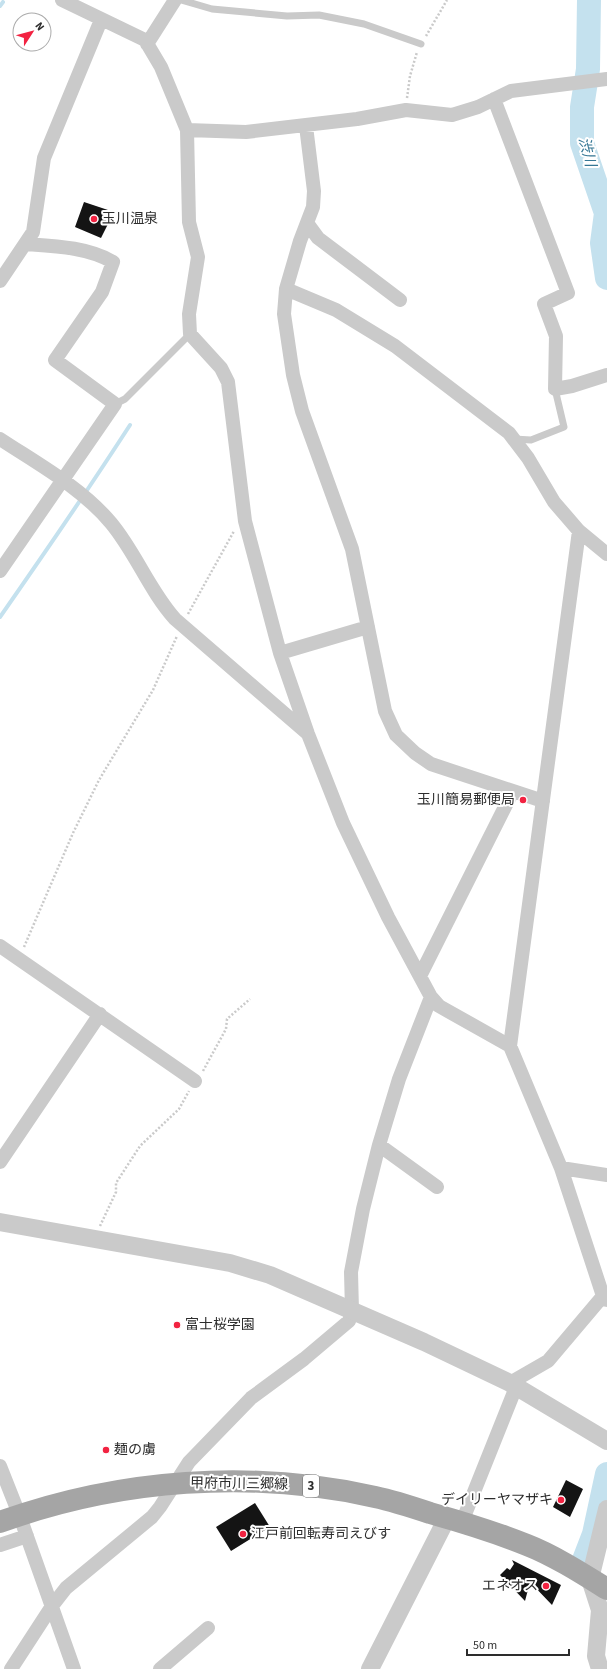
<svg xmlns="http://www.w3.org/2000/svg" width="607" height="1669" font-family="'Source Sans 3','Noto Sans JP',sans-serif">
<rect width="100%" height="100%" fill="#fff"/>
<g fill="none" stroke-linecap="round" stroke-linejoin="round">
<path stroke="#c4e1ee" stroke-width="4" d="M 0,6 L 3,2
M 0,617 C 44,554 88,490 130,425"/>
<path stroke="#c4e1ee" stroke-width="24" d="M 589,0 L 588,69 L 582,107 L 582,143 L 606,213 L 602,243 L 607,278
M 585,1564 L 584,1560 L 594,1534 L 607,1474"/>
</g>
<path fill="#141414" d="M 84,202 L 114,212 L 101,238 L 75,227 Z
M 566,1480 L 583,1489 L 570,1517 L 553,1507 Z
M 255,1503 L 270,1527 L 231,1551 L 216,1527 Z
M 512,1560 L 561,1585 L 552,1605 L 530,1582 L 525,1601 L 500,1575 L 507,1568 L 510,1570 L 514,1564 Z"/>
<g fill="none" stroke-linecap="round" stroke-linejoin="round">
<path stroke="#cacaca" stroke-width="2.5" stroke-dasharray="2 2" stroke-linecap="butt" d="M 426,36 L 447,0
M 407,98 L 410,76 L 417,52
M 188,614 L 234,531
M 24,947 L 73,833 L 99,780 L 153,690 L 177,636
M 203,1071 L 226,1029 L 227,1019 L 250,999
M 100,1226 L 116,1192 L 116,1183 L 140,1146 L 179,1109 L 189,1091"/>
<path stroke="#cacaca" stroke-width="7" d="M 181,0 L 212,9 L 287,16 L 319,15 L 364,24 L 421,44
M 115,404 L 125,399 L 190,334
M 514,439 L 531,440 L 564,427 L 555,389"/>
<path stroke="#cacaca" stroke-width="14" d="M 62,0 L 145,40 L 161,67 L 187,130 L 189,222 L 198,257 L 189,314 L 190,334 L 221,368 L 228,382 L 245,521 L 280,653 L 308,734 L 343,823 L 388,917 L 431,997 L 439,1006 L 510,1046 L 561,1168 L 603,1296 L 607,1300
M 147,44 L 175,0
M 494,99 L 568,293 L 544,304 L 556,336 L 555,389 L 572,386 L 607,375
M 306,126 L 314,191 L 313,207 L 300,241 L 286,289 L 284,314 L 293,375 L 302,411 L 352,549 L 385,711 L 396,735 L 415,753 L 431,764 L 543,801
M 187,130 L 246,132 L 357,119 L 406,110 L 452,115 L 478,107 L 511,91 L 607,79
M 307,223 L 318,238 L 400,300
M 0,281 L 33,232 L 44,158 L 101,20
M 286,289 L 336,310 L 395,346 L 509,433 L 528,458 L 554,502 L 579,531 L 607,554
M 0,439 C 38,464 82,488 111,523 C 136,553 149,590 175,619 L 307,733
M 0,571 L 115,404 L 55,360 L 102,292 L 113,262 C 88,247 54,246 25,244
M 280,653 L 368,627
M 0,946 L 195,1081
M 420,976 L 513,791
M 510,1046 L 579,531
M 379,1145 L 437,1187
M 0,1162 L 100,1014
M 561,1168 L 607,1175
M 510,1383 L 548,1361 L 603,1296
M 0,1466 L 19,1514 L 74,1669
M 462,1522 L 516,1387
M 0,1545 L 27,1536
M 11,1669 L 52,1606 L 66,1588 L 152,1517 L 160,1507 L 189,1462 L 251,1398 L 304,1359 L 349,1321 L 352,1311 L 351,1272 L 363,1209 L 379,1145 L 399,1079 L 431,997
M 160,1669 L 208,1628"/>
<path stroke="#cacaca" stroke-width="18" d="M 0,1222 L 230,1263 L 270,1275 L 424,1342 L 510,1383 L 607,1441
M 370,1669 L 447,1518
M 600,1669 L 596,1656 L 600,1610 L 590,1579 L 607,1509"/>
<path stroke="#a5a5a5" stroke-width="22" d="M 0,1522 C 119,1479 252,1469 375,1497 C 394,1501 412,1507 430,1513 C 462,1522 495,1532 527,1545 C 553,1555 583,1574 607,1589"/>
</g>
<g fill="#f22241" stroke="#fff" stroke-width="1.5">
<circle cx="94" cy="219" r="4"/>
<circle cx="523" cy="800" r="4"/>
<circle cx="177" cy="1325" r="4"/>
<circle cx="106" cy="1450" r="4"/>
<circle cx="561" cy="1500" r="4"/>
<circle cx="243" cy="1534" r="4"/>
<circle cx="546" cy="1586" r="4"/>
</g>
<g text-anchor="middle" dominant-baseline="central" stroke-width="4" stroke-linejoin="round" paint-order="stroke">
<rect fill="#fff" stroke="#6c6c6c" stroke-width="1" x="303" y="1475" width="16" height="22" rx="3"/>
<g font-size="13" font-weight="bold" fill="#2d2d2d">
<text x="311" y="1486">3</text>
</g>
<g font-size="14" fill="#2d2d2d" stroke="#fff" text-anchor="start">
<text x="102" y="219">玉川温泉</text>
<text x="515" y="800" text-anchor="end">玉川簡易郵便局</text>
<text x="185" y="1325">富士桜学園</text>
<text x="114" y="1450">麺の虜</text>
<text x="553" y="1500" text-anchor="end">デイリーヤマザキ</text>
<text x="251" y="1534">江戸前回転寿司えびす</text>
<text x="538" y="1586" text-anchor="end">エネオス</text>
</g>
<g font-size="14" fill="#2d2d2d" stroke="#fff">
<text transform="translate(239 1484) rotate(1)">甲府市川三郷線</text>
</g>
<g font-size="15" font-style="italic" fill="#367795" stroke="#fff">
<text transform="translate(587 152) rotate(76)">渋川</text>
</g>
</g>
<g transform="translate(32 32) rotate(54)"><circle r="19" fill="#ffffff" stroke="#ababab"/>
<path d="M0-3L7 15L0 10L-7 15Z" fill="#f22241"/>
<text y="-6" font-size="11" font-weight="bold" text-anchor="middle" fill="#2d2d2d">N</text>
</g>
<path d="M467 1649v6h102v-6" fill="none" stroke="#2d2d2d" stroke-width="2"/>
<text x="473" y="1649" font-size="12" fill="#2d2d2d" stroke="#ffffff" stroke-width="3" paint-order="stroke">50 m</text>
</svg>
